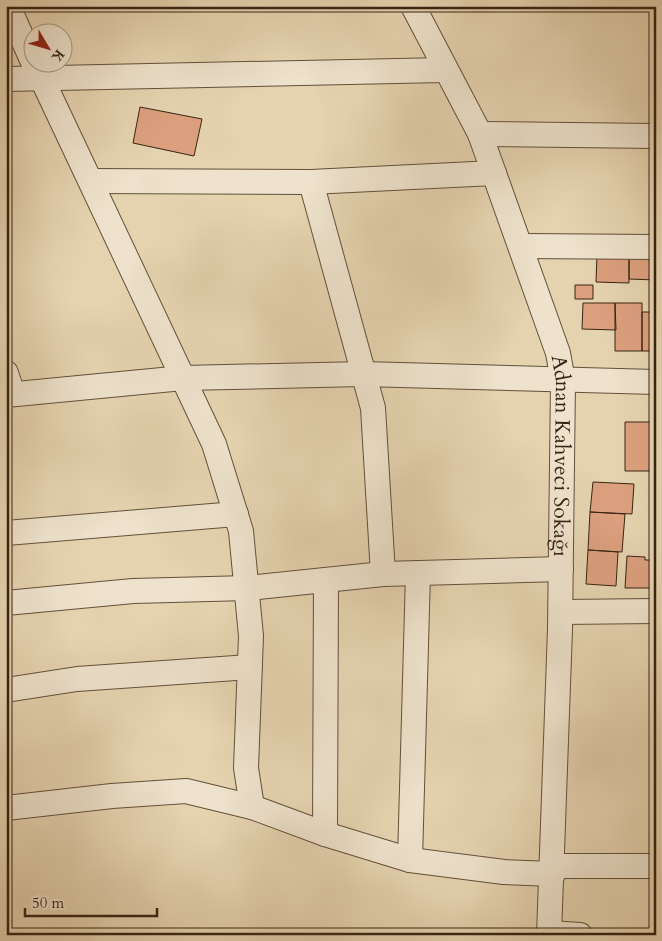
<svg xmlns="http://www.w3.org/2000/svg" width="662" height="941" font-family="Cardo,serif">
<rect width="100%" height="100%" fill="#e5d3b0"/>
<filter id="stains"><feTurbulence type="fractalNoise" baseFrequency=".004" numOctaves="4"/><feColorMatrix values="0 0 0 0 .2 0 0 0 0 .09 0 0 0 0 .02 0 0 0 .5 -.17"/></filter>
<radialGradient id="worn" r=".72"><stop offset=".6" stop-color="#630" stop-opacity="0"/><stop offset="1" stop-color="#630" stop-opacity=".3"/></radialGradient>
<path fill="#dca07f" stroke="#382412" d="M 140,107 L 202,119 L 194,156 L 133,143 Z
M 597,255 L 629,255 L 629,283 L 596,282 Z
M 629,255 L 656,255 L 656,280 L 629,279 Z
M 575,285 L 593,285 L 593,299 L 575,299 Z
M 583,303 L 615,303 L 616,330 L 582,329 Z
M 615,303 L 642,303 L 642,351 L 615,351 Z
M 642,312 L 656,312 L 656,351 L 642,351 Z
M 625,422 L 656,422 L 656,471 L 625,471 Z
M 593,482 L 634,484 L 632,514 L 590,512 Z
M 590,512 L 625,514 L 622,552 L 588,550 Z
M 588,550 L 618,552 L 616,586 L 586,584 Z
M 655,553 L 656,553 L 656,588 L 653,588 Z
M 627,556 L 645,557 L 645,560 L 654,560 L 653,588 L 625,588 Z"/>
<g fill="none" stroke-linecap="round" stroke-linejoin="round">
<g stroke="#63503a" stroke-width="26">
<g id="minor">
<path d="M 8,6 L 32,60"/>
<path id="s1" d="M 413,6 L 480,134 L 558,353 L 563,381 L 560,629 L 549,935"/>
<path d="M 34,62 L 214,444 L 241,531 L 251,636 L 246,768 L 252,807"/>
<path d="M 6,79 L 445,70"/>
<path d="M 480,134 L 656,136"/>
<path d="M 91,181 L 311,182 L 494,173"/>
<path d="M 311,182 L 373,408 L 383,574"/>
<path d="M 522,246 L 656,247"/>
<path d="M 6,373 L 13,394"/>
<path d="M 6,395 L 183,378 L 363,374 L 656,382"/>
<path d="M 6,533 L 236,514"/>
<path d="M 6,603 L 133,591 L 248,588 L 383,574 L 561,569"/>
<path d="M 561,612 L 656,611"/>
<path d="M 6,690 L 77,679 L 250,667"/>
<path d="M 6,808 L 112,796 L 186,791 L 252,807 L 325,834 L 410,860 L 504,872 L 553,874"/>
<path d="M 325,834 L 326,580"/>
<path d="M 410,860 L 418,573"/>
<path d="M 553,866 L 656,866"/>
<path d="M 550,933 L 580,935"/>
</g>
</g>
<use href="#minor" stroke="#eee2cc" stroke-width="24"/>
</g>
<g text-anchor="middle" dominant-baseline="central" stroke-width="4.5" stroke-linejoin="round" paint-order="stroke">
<g font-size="21" fill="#382412" stroke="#eee2cc">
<text stroke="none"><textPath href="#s1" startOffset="480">Adnan Kahveci Sokağı</textPath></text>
</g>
</g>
<rect width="662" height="941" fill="none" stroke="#e5d3b0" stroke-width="25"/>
<rect x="8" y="8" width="647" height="926" fill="none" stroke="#382412" stroke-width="2.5"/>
<rect x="12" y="12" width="637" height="916" fill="none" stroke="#382412"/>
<g transform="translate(48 48) rotate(128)"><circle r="24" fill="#eee2cc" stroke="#a59682"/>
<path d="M0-4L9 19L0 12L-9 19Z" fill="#8f2418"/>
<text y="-8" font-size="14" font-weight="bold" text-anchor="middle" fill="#382412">K</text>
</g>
<path d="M25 908v8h132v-8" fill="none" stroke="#382412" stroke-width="2.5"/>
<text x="32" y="908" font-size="15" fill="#382412" stroke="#eee2cc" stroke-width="4" paint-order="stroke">50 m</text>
<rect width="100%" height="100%" filter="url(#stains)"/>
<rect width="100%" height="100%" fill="url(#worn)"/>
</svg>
